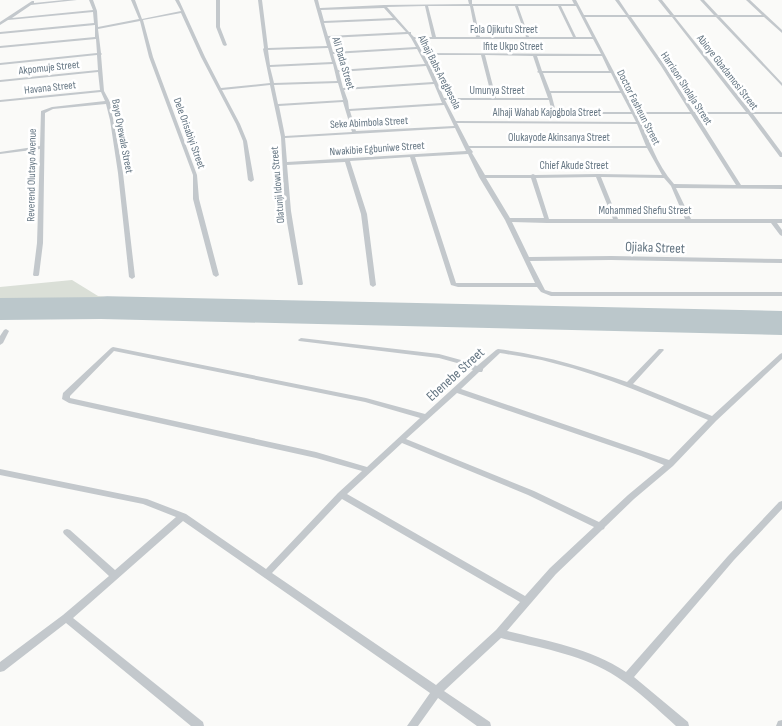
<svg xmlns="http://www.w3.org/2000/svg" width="782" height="726" font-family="'Sofia Sans Condensed',sans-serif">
  <rect width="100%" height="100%" fill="#fafaf8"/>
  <polygon fill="#dadfd7" points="72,280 98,296 115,298 0,298 0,287"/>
  <polygon fill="#bbc7cb" points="98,296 782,311 782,335 101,319 0,320 0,298 107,297"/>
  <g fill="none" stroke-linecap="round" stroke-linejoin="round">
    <g fill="#c3c8cc" fill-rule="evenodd">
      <path d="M64 0H77L31 5 12 18 93 10 89 0H93L97 11 98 27 139 19 131 0H135L142 19 181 11 175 0H179L205 57 221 88 270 83 263 49 264 48 258 0H262L268 48 327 46 314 0H318L320 8 384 5 469 4 468 0H472V4H574L572 0H576L584 15H626L615 0H619L629 15H670L658 0H662L674 15H714L700 0H704L718 15H762L746 0H750L782 30V33L764 17H720L782 83V86L716 17H675L751 112H782V114H753L782 153V157H780L748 114H696L741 185H782V189L676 188 691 219H782V223H777L782 230V236L780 235 771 223H547L512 222 529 257 611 256 782 259V263L611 260 530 261 545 290 552 292H782V296H551L541 292 537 287H458L451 285 410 157 350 161 367 214 376 285 373 287 370 285 361 214 345 162 287 165 291 211 303 284 302 285H298L285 211 281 137 270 85 222 90 240 124 247 141 254 180 251 182 248 180 243 141 236 124 201 57 181 13 143 20 153 57 197 175 199 199 219 275 216 277 213 275 193 199V175L149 57 140 21 98 29 101 53 102 54 101 55 104 91 110 102 123 173 135 277 132 279 129 277 118 173 110 120 106 104 53 109 45 113 43 243 39 275 38 276H34L33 275 37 243 40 149 0 154V152L40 146 41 111 52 107 105 101 101 92 0 102V100L100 90 98 72 0 82V80L98 70 97 55 0 65V63L97 53 96 39 0 48V46L95 37V25L0 34V32L94 23 93 12 8 20 0 25V22L32 1H34V3ZM425 6 432 37H414L411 34V32H409L387 7ZM428 6H470L476 37H436ZM473 6H515L526 37H480ZM518 6H558L573 37H529ZM561 6H576L592 37H576ZM384 8 393 18 324 21 321 10ZM585 17H627L661 66 690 112H635ZM631 17H672L746 112H694L665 66ZM395 20 406 32 328 36 324 23ZM408 34 411 38 416 47 333 52 329 38ZM415 39H593L601 54 423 53ZM328 48 332 62 270 65 268 50ZM417 49 425 64 338 70 333 54ZM424 55H481L492 98H444L430 65ZM485 55 533 56 538 71 537 72 539 73 548 98H496ZM537 56H602L609 71H542ZM333 64 337 81 274 83 270 67ZM426 66 433 82 343 88 339 72ZM543 73H611L620 91H550ZM338 83 343 100 278 104 274 85ZM434 84 442 103 349 109 348 101 344 90ZM551 93H621L631 112H556ZM445 100H549L552 113 554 114H632L636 122 456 121ZM343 102 352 132 285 136 279 106ZM444 105 454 126 356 131 350 111ZM637 114H691L736 185 674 184C656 164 649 138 637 114ZM457 123 637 124 646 146H469ZM455 128 466 151 287 162 285 138ZM470 148H647L662 175 598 174 535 175 533 174 531 175H485L472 153 473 152ZM468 154 479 177 505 220 535 283H456L415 157ZM596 177 613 219H549L536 178ZM601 177 664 178 671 186 685 219H618ZM486 178H531L544 218H510Z"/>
      <polygon points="216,0 220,0 220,27 227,45 225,46 223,45 216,27"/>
      <polygon points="6,329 9,331 3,343 0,345 0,336 4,330"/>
      <path d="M301 338 439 354 461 360 477 366 496 350 498 349C543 355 585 367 627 382L659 349H663L664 350 663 351 633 384 712 416 780 354 782 353V359L716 421 673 466 634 499 605 527 604 529 602 530 556 574 507 631C547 641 590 648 626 672L728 556 779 502 782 501V509L734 560 634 677 688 722 689 726H676C657 709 639 691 617 677 582 654 540 648 501 638L444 691 490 722 491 726H477L438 698 418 726H407L430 693 183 521 73 618 203 722 204 726H191L66 623 4 671 0 672V662L63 615 109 576 64 534 63 532 64 530 67 529 70 530 115 570 176 517 143 504 0 475V469L147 499 186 514 266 569 338 493 362 471 316 458 69 403 62 399 63 393 111 348 113 347 366 398 425 414 473 370 457 363 439 358 299 341 298 340ZM114 351 365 402 420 418 367 467 316 452 70 398V396ZM500 353C517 356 535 358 553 363 606 376 657 399 708 420L669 460 461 389 479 372H482L483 370V369ZM457 393 641 456 664 465 628 495 599 522 534 491 406 439ZM402 443 528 495 594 527 550 568 525 596 347 494ZM342 499 520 602 496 630 436 685 272 573Z"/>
      <polygon points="782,720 782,726 776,726 778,721"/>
    </g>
  </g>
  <g text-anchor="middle" stroke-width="5" stroke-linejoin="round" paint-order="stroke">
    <g font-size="11" fill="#657683" stroke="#fff">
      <text x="504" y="33">Fola Ojikutu Street</text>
      <text x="513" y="50">Ifite Ukpo Street</text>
      <text transform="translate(344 63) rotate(73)" y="4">Ali Dada Street</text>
      <text transform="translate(49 67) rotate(-6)" y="4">Akpomuje Street</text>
      <text transform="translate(440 72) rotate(63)" y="4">Alhaji Babs Aregbesola</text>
      <text transform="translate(728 72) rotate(52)" y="4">Abioye Gbadamosi Street</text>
      <text transform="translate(50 87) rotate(-6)" y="4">Havana Street</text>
      <text transform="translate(687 88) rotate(57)" y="4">Harrison Sholaja Street</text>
      <text x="497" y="94">Umunya Street</text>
      <text transform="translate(639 107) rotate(63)" y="4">Doctor Fasheun Street</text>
      <text x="547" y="116">Alhaji Wahab Kajogbola Street</text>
      <text transform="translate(369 122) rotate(-3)" y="4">Seke Abimbola Street</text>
      <text transform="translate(190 133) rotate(70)" y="4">Dele Orisabiyi Street</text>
      <text transform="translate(123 136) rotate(79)" y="4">Bayo Oyewale Street</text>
      <text x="559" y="141">Olukayode Akinsanya Street</text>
      <text transform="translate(377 148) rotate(-4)" y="4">Nwakibie Egbuniwe Street</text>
      <text x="574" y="169">Chief Akude Street</text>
      <text transform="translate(31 175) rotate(-89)" y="4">Reverend Olutayo Avenue</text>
      <text transform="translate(277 185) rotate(-95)" y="4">Olatunji Idowu Street</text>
      <text x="645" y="214">Mohammed Shefiu Street</text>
    </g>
    <g font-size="14" fill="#657683" stroke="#fff">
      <text transform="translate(655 247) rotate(2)" y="5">Ojiaka Street</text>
      <text transform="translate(455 374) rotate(-42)" y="5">Ebenebe Street</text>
    </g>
  </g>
</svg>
